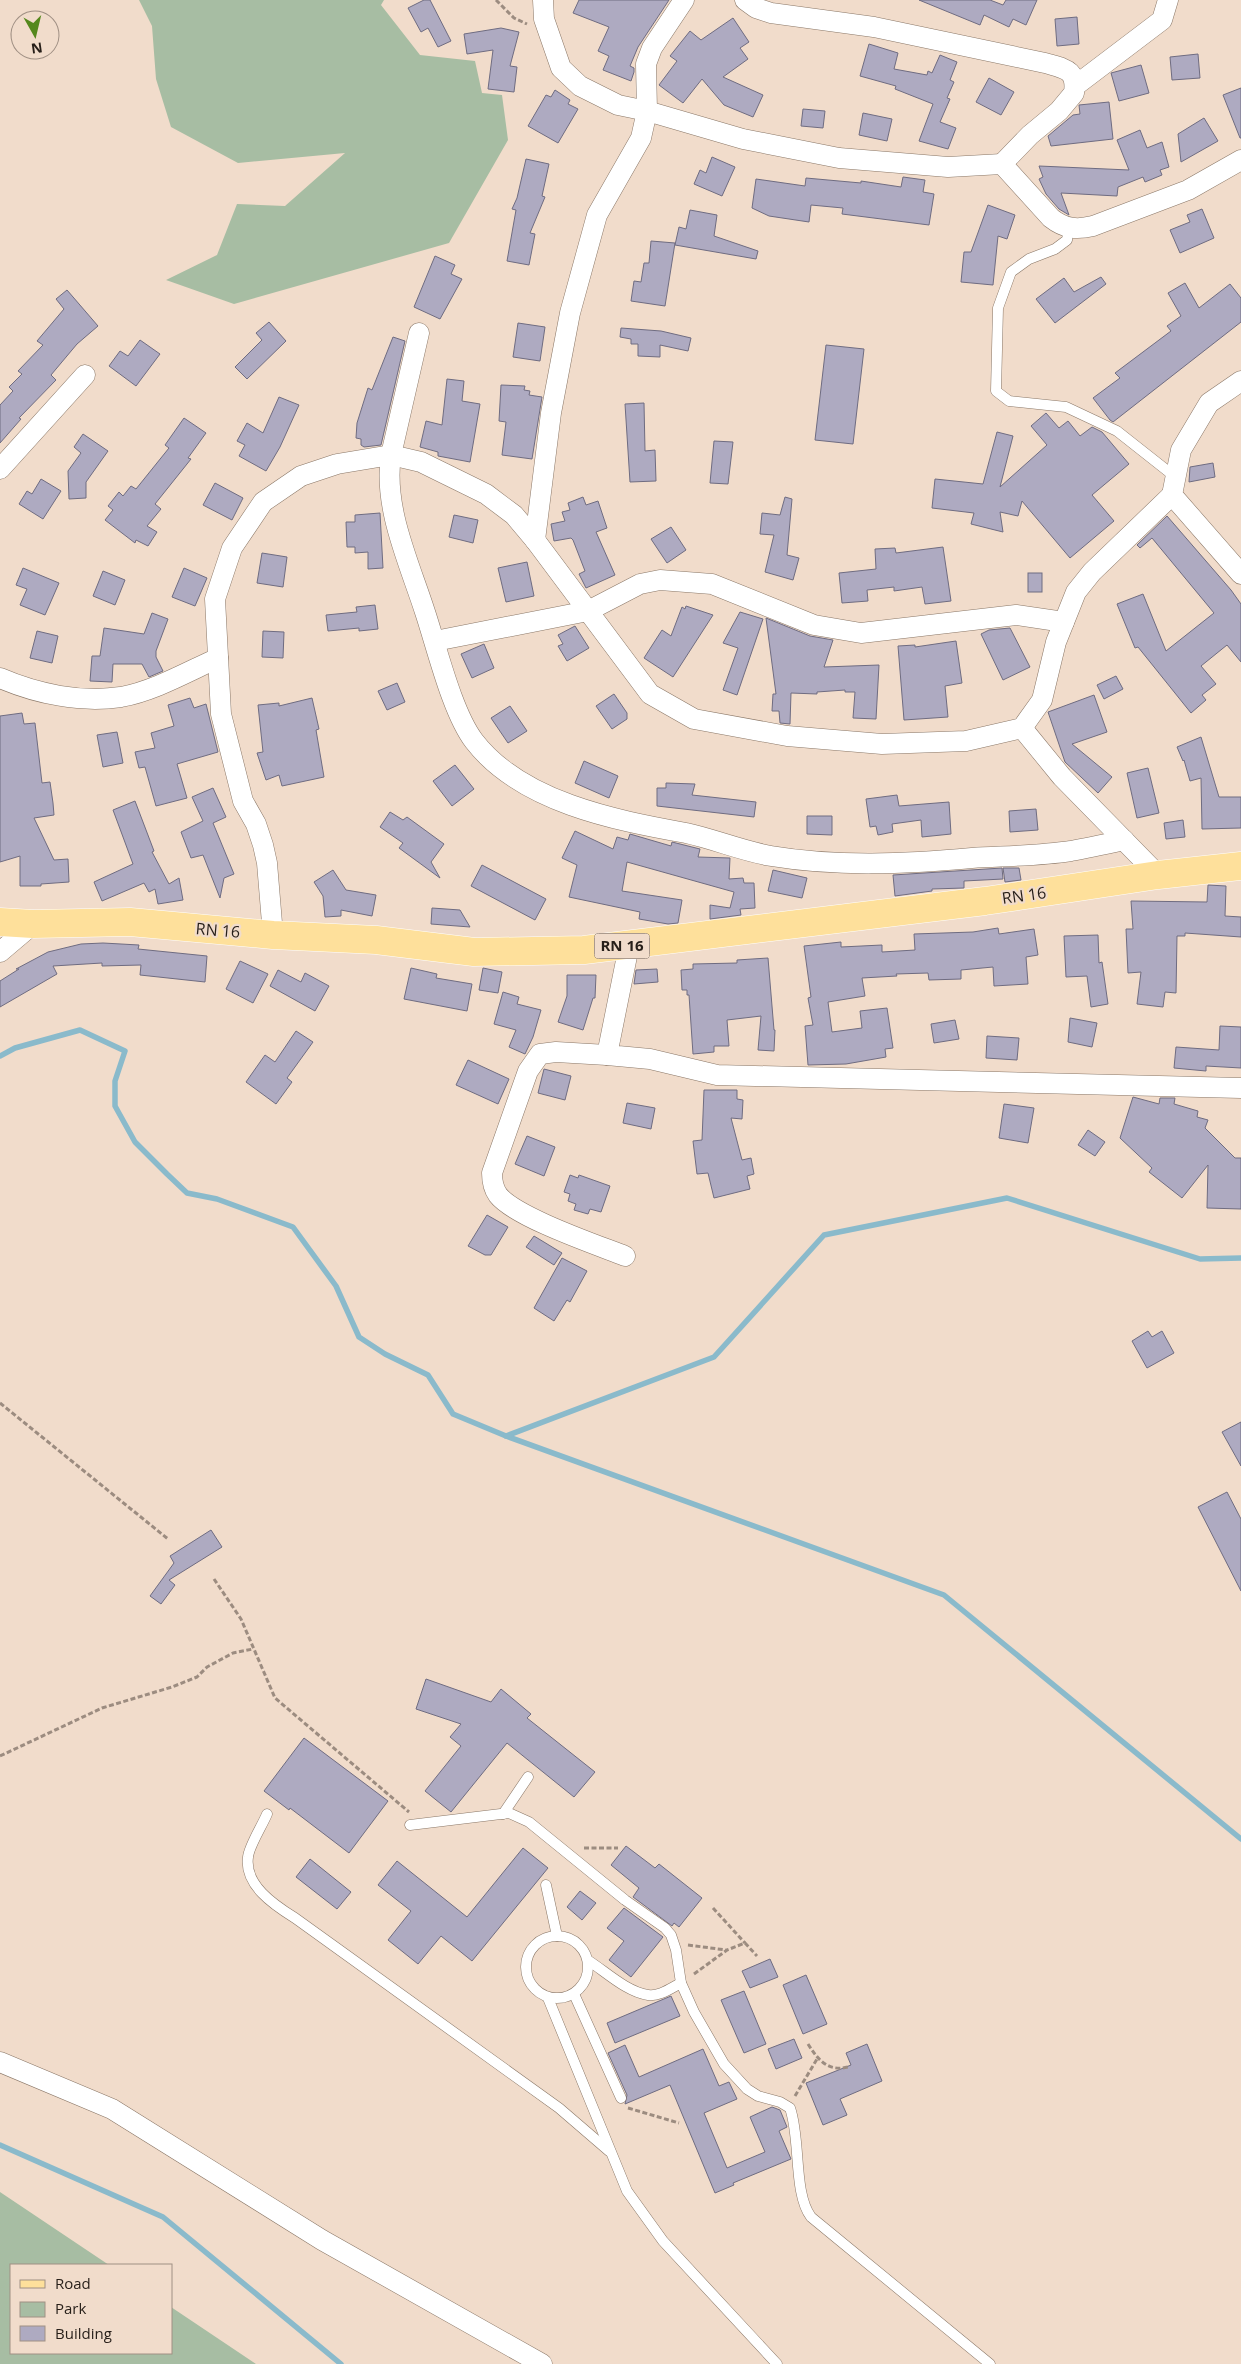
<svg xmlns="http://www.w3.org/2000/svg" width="1241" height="2364" font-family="'Open Sans',sans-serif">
  <rect width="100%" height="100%" fill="#f1dccb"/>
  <g fill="#a7bda3">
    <polygon points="139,0 384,0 381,5 420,55 475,61 482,93 502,95 508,140 449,243 234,304 166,280 217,255 237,204 285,206 345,153 238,163 171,127 156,79 152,26"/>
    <polygon points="0,2192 109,2265 11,2265 11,2353 171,2353 171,2307 256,2364 0,2364"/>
  </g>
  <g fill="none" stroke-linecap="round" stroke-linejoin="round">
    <g stroke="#8abacb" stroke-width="5.5">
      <polyline points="0,1056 15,1048 80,1030 125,1051 115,1081 115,1106 135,1142 167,1174 187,1193 217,1199 293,1227 336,1286 359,1337 385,1354 428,1375 453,1414 506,1436 944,1595 1241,1839"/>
      <polyline points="506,1436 714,1357 824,1235 1007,1198 1200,1259 1241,1258"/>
      <polyline points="0,2145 163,2217 341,2364"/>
    </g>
  </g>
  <g fill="#aeaac1" stroke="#6f6c81">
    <polygon points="424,0 430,0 451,41 438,47 428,28 421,32 408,8"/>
    <polygon points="579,0 669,0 638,47 630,66 634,68 634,72 631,81 603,70 609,56 598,51 609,27 573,13"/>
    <polygon points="919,0 990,0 1003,5 1006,0 1037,0 1026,25 1013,19 1009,27 984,15 980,25"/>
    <polygon points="1077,17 1079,44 1057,46 1055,19"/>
    <polygon points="733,18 749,42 740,48 748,59 723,77 763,95 753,117 724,105 702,79 683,103 659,85 677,61 670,56 690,31 701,40"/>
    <polygon points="501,28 519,32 510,66 517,67 514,92 488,89 493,50 467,54 464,34"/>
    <polygon points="869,44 898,53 894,69 927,75 928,71 932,73 940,55 957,62 950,80 954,82 947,98 950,99 940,122 956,128 948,149 919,141 933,104 895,89 896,86 860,76"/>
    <polygon points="1198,54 1200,78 1172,80 1170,57"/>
    <polygon points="1141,65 1149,93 1119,101 1111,73"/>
    <polygon points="989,78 1014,92 1001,115 976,102"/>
    <polygon points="1241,88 1241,138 1240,138 1223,95"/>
    <polygon points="555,90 570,100 568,104 578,109 558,143 528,126 546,95 551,97"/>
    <polygon points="1109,102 1113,139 1051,146 1048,136 1073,115 1080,114 1079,105"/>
    <polygon points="803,109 825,111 823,128 801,126"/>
    <polygon points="863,113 892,119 887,141 859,135"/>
    <polygon points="1204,118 1218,141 1181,162 1178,134"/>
    <polygon points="1140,130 1147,148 1162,142 1169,167 1160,170 1162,175 1145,182 1143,177 1118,187 1117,196 1061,193 1069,215 1059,209 1046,194 1039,179 1043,177 1039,166 1129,170 1117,140"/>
    <polygon points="712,157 735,167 722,196 694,184 700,170 706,173"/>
    <polygon points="526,159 549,164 542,196 545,197 530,233 535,234 529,265 507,261 516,210 512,209 517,198"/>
    <polygon points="903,177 925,180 923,192 934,194 929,225 842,214 843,208 811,205 809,222 769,216 752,208 756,179 805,186 806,178 861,183 861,181 901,187"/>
    <polygon points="988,205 1015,215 1007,239 998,236 993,285 961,282 964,252 971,252"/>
    <polygon points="1202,209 1214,238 1180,253 1170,230 1190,222 1187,215"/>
    <polygon points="690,210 717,215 714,236 758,251 756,259 675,245 679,227 686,229"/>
    <polygon points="651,241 675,243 665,306 631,301 634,281 641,282 644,263 649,263"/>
    <polygon points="435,256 455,265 451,274 462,279 440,319 414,307"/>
    <polygon points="1101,277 1106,284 1055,323 1036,299 1064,278 1074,292"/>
    <polygon points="1185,283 1199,308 1230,284 1241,298 1241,322 1113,422 1110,420 1093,398 1120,378 1115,373 1171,331 1167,326 1181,316 1168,293"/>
    <polygon points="67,290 98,326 77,344 51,375 56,380 19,418 21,419 0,443 0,405 13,391 9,387 22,374 18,371 43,345 37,341 64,309 56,299"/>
    <polygon points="269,322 286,341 247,379 235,367 262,340 256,333"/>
    <polygon points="518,323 545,327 540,361 513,357"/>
    <polygon points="621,328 661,331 691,338 688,351 660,345 660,357 638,356 638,344 631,344 631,339 620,337"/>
    <polygon points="393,337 405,341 381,445 364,447 361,445 361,439 356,438 357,423 368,388 372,390"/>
    <polygon points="140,340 160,354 136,386 109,366 120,351 128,356"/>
    <polygon points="826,345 864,349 853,444 815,440"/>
    <polygon points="447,379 464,381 462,401 480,404 470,462 438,456 438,452 420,447 426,421 442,425"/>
    <polygon points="501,385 525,386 524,390 530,391 529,395 542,397 532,459 502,455 506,422 499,421"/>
    <polygon points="279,397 299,405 280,447 266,471 239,456 245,445 237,441 247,423 263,433"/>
    <polygon points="644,403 645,451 655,450 656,481 630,482 625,404"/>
    <polygon points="1046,413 1059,428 1068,421 1080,436 1092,427 1102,432 1129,464 1092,495 1114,521 1070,558 1022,501 1018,516 1000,512 1003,532 971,524 974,513 932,508 935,479 983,484 997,432 1013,436 1000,487 1047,445 1031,426"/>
    <polygon points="184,418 206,433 188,458 191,459 155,504 161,509 147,526 157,532 148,546 136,540 135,543 105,520 113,510 108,506 119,492 123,496 131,486 136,489 169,448 165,445"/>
    <polygon points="83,434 108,451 86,482 86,498 69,499 68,471 81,453 74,447"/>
    <polygon points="714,441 733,442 728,484 710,483"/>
    <polygon points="1213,463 1215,477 1189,482 1190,467"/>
    <polygon points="41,479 61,491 43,519 19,504 27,491 32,494"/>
    <polygon points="215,483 243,498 232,520 203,505"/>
    <polygon points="583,497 586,505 598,501 607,528 596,532 615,575 586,588 579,574 585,571 573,540 571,538 554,541 551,524 565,521 562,512 570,510 568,503"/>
    <polygon points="785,497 792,499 787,555 799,558 793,580 765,572 774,535 760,534 762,513 780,515"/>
    <polygon points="380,513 383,568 368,569 368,552 355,553 355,547 347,547 346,522 355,522 355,515"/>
    <polygon points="454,515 478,520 473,543 449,537"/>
    <polygon points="1167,516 1231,590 1241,604 1241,662 1227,645 1201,666 1216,684 1202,695 1206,700 1191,713 1138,647 1135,648 1117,604 1143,594 1166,651 1214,613 1152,538 1140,548 1137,545"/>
    <polygon points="671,527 686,550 667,563 651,539"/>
    <polygon points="943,547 951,601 925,604 922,587 894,591 894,587 867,590 868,601 842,603 839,573 876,569 875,549 895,548 896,553"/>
    <polygon points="262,553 287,557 283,587 257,583"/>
    <polygon points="527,562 534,596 506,602 498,568"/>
    <polygon points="23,568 59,583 45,615 20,605 27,589 16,585"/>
    <polygon points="184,568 207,578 195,606 172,597"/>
    <polygon points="103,571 125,580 115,605 93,596"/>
    <rect x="1028" y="573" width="14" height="19"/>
    <polygon points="375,605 378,629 359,631 359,628 328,631 326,615 357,612 356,607"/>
    <polygon points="686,606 713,615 673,677 644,658 662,630 671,636 682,607 685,609"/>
    <polygon points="740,612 763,619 737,695 723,690 738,648 723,643"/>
    <polygon points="152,613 168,619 156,651 156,657 163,671 149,677 142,664 113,664 112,682 90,681 92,656 100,656 104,628 144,634"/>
    <polygon points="766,618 810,636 833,640 824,667 879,665 876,719 853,718 855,692 845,692 845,690 817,692 817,694 791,693 790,724 780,723 779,711 772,711 773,694 776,694"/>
    <polygon points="575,626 589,648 567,661 558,646 563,644 558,635"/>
    <polygon points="1010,628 1030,667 1003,680 981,634 989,630"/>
    <polygon points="37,631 58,636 52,663 30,658"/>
    <polygon points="263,631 284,632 283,658 262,657"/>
    <polygon points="956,641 962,683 945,686 948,717 904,720 898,646 915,645 915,647"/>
    <polygon points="484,644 494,668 472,678 461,654"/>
    <polygon points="1116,676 1123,689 1104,699 1097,685"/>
    <polygon points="397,683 405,702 387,710 378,691"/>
    <polygon points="614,694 627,713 627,719 612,729 596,706"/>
    <polygon points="1094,695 1107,732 1072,744 1112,777 1098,793 1065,762 1048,712"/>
    <polygon points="190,698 194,708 206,704 218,752 177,764 187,798 156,806 145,767 139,768 135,752 155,748 151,733 174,726 168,705"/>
    <polygon points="312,698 319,729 316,730 324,777 282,786 279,775 266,780 257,753 263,752 258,705 279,703 279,706"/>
    <polygon points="510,706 527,731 508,743 491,718"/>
    <polygon points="22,713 24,724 35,723 42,783 50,782 53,803 54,815 34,818 54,860 68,859 69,882 41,884 41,886 20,886 20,856 0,862 0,716"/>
    <polygon points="117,732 123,763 103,767 97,735"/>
    <polygon points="1201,737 1219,797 1241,797 1241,828 1202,829 1201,778 1190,781 1184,760 1183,761 1177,747"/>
    <polygon points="584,761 618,776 609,798 575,783"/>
    <polygon points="455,765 474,789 452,806 433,781"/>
    <polygon points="1148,768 1159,813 1137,818 1127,773"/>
    <polygon points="666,783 695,784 692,795 756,802 754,817 657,806 657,788 666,788"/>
    <polygon points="213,788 226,817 213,823 234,874 224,878 220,898 203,855 191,858 181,832 203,821 192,797"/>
    <polygon points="897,795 899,806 949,802 951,834 922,837 921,820 892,824 893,832 878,835 876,826 870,827 866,799"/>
    <polygon points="135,801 154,851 152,852 169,884 179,878 183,900 158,904 155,889 149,892 144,883 102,901 94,882 133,864 113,810"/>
    <polygon points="1036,809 1038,830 1010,832 1009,811"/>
    <polygon points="390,812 403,820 407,817 444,844 431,862 440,878 399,848 403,843 380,827"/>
    <polygon points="807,816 832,816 832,835 807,834"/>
    <polygon points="1183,820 1185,837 1166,839 1164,823"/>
    <polygon points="575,831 613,849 617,837 628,840 630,834 671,846 672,842 700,849 698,857 730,858 729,879 743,878 744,883 754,883 755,908 740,909 741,915 710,919 710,905 730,908 734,892 627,862 622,891 682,900 678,923 668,924 639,919 640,912 569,897 577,865 562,858"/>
    <polygon points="482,865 546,899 535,920 471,886"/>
    <polygon points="1002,868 1003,879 964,881 964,888 932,889 932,891 895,896 893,875"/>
    <polygon points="1003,868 1019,868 1021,880 1005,882"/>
    <polygon points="333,870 346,890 376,895 372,916 341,910 341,916 325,917 323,896 314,882"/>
    <polygon points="773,870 807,878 802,898 768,891"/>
    <polygon points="1208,885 1226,886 1225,916 1241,917 1241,937 1185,933 1185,936 1177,936 1176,993 1165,992 1163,1007 1137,1004 1141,972 1128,973 1126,929 1133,929 1131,901 1207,902"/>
    <polygon points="432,908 460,910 470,927 431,924"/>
    <polygon points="998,928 999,934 1034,929 1038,955 1026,957 1028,984 994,986 993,967 961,970 961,979 929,980 928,973 896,974 897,976 862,978 865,996 828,1002 832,1032 862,1028 860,1011 887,1008 893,1048 885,1049 886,1057 846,1064 808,1065 805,1026 813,1025 808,998 811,997 804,946 841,942 841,947 882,945 882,952 915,950 914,934 973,932"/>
    <polygon points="1098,935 1099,963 1102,962 1108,1004 1091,1007 1087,976 1066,977 1064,936"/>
    <polygon points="103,943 139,945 138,949 207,956 205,982 140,975 141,965 102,966 102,963 53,966 57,974 0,1007 0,981 19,969 16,969 48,952 81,944"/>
    <polygon points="768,958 774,1030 775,1030 774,1051 758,1050 761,1016 727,1020 729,1046 714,1046 714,1052 693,1054 689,995 687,995 687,990 682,990 681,970 693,969 693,964 737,963 737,960"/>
    <polygon points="240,961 268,974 253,1003 226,989"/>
    <polygon points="411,968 437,974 436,978 472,984 467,1011 404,999"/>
    <polygon points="483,968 502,972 498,993 479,990"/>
    <polygon points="657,969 658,982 634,984 636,970"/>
    <polygon points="278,970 301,982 305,973 329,986 315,1011 270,986"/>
    <polygon points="567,975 596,975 595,998 593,998 583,1030 558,1022 567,996"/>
    <polygon points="503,992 519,997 517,1004 541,1010 533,1037 525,1054 509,1047 516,1030 494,1024"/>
    <polygon points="1070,1018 1097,1023 1092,1047 1068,1042"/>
    <polygon points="955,1020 959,1039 934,1043 931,1024"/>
    <polygon points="1220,1026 1241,1027 1241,1068 1206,1066 1206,1071 1174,1068 1176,1047 1219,1050"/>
    <polygon points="296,1031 313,1042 287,1078 292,1082 276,1104 246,1082 265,1055 275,1062"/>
    <polygon points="987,1036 1019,1038 1017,1060 986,1058"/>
    <polygon points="468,1060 509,1079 498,1104 456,1085"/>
    <polygon points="544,1069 571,1076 565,1100 538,1093"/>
    <polygon points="704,1090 737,1090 737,1099 743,1100 742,1119 731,1118 742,1160 751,1158 754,1174 747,1176 750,1189 714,1198 708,1173 697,1174 693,1141 702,1140"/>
    <polygon points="1133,1097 1159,1104 1160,1098 1175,1098 1174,1104 1198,1111 1197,1117 1208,1120 1205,1128 1235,1158 1241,1158 1241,1209 1207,1208 1208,1165 1182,1198 1149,1172 1152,1168 1120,1138"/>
    <polygon points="627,1103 655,1108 651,1129 623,1123"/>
    <polygon points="1004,1104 1034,1108 1028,1143 999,1138"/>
    <polygon points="1088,1130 1105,1142 1095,1156 1078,1145"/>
    <polygon points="527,1136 555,1147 544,1176 515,1164"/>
    <polygon points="570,1175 578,1178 579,1175 610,1186 601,1212 590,1209 588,1214 574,1210 576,1204 568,1201 570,1194 564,1192"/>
    <polygon points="487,1215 508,1227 491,1255 485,1255 468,1246"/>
    <polygon points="534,1236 562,1253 554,1265 526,1247"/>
    <polygon points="562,1258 587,1271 570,1302 567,1300 554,1321 534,1308"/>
    <polygon points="1148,1331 1152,1337 1162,1331 1174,1353 1147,1368 1132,1341"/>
    <polygon points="1241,1422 1241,1466 1222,1432"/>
    <polygon points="1227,1492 1241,1519 1241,1591 1198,1507"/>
    <polygon points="211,1530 222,1547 169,1580 175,1585 161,1604 150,1596 174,1563 170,1556"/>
    <polygon points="426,1679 491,1702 501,1689 531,1714 527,1718 595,1772 574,1797 507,1743 451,1812 425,1791 461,1746 450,1737 461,1724 416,1709"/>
    <polygon points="304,1738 388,1801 349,1853 290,1808 289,1810 264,1791"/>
    <polygon points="626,1846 655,1868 659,1864 702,1898 679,1927 674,1923 672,1926 633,1897 639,1888 611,1865"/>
    <polygon points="523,1848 548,1868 472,1961 441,1936 418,1964 388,1940 411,1911 378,1885 397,1861 467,1917"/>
    <polygon points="310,1859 351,1892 337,1909 296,1877"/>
    <polygon points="580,1891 596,1903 582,1920 567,1907"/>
    <polygon points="624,1908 663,1937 631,1977 609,1960 624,1941 607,1928"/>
    <polygon points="770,1959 778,1977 750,1988 742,1971"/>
    <polygon points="806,1975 827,2024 803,2034 783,1985"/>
    <polygon points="744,1991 766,2044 744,2053 721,2000"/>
    <polygon points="671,1996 680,2016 615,2043 607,2023"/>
    <polygon points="794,2039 802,2058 776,2069 768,2049"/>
    <polygon points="867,2044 882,2081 840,2099 847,2115 823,2125 806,2083 851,2065 846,2053"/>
    <polygon points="625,2045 639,2077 703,2049 719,2086 729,2082 737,2099 704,2113 727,2168 765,2152 750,2117 772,2107 780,2110 787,2127 779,2131 791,2159 733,2183 734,2185 715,2193 670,2085 625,2104 627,2095 608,2053"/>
  </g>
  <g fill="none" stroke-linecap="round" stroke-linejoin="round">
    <defs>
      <g id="lane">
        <polyline points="1069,228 1067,240 1055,249 1029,259 1011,272 998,308 996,391 1009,401 1066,407 1117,431 1174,476"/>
        <path d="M267 1814C262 1826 249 1846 248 1857 244 1885 274 1905 295 1918L559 2108 609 2151"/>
        <polyline points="503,1814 528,1777"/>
        <path d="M410 1825 509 1813 529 1822 625 1900 665 1928 671 1935 676 1950 681 1983 694 2012 724 2064 747 2089 758 2096 780 2102 790 2108C801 2139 793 2193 811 2217L990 2364"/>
        <polyline points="546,1885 557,1936"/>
        <circle cx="557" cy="1967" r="31"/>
        <path d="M589 1961C606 1972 627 1992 648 1995 659 1997 671 1988 681 1983"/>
        <polyline points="574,1994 621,2098"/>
        <polyline points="548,1998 627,2191 663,2241 777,2364"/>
      </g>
      <g id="street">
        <polyline points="543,0 544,19 561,68 580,86 618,105 647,111 743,139 839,158 948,167 1002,164"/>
        <path d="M745 0 756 8 771 13 874 27 1045 63C1065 69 1077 69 1074 93L1059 111 1030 135 1002 164 1051 218C1065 229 1077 230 1093 226L1188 190 1241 160"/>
        <polyline points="1075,86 1162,20 1168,0"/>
        <path d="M419 333 391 455C383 508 409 562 425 612 437 648 452 712 474 741 521 802 614 820 686 833 714 839 742 851 771 856 837 867 906 864 972 858 1005 856 1038 856 1071 851 1088 848 1106 844 1124 840"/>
        <polyline points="1241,381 1209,403 1181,450 1172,495 1241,574"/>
        <polyline points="0,469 85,375"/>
        <polyline points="535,540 551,413 570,313 597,215 641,138 647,111 646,64 652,48 684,0"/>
        <polyline points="435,641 588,611 640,584 660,580 712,584 814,625 861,633 1016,615 1064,622"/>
        <path d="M0 678C37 694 81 703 121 697 154 691 187 672 218 658"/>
        <polyline points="1022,728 1062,777 1158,875"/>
        <polyline points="273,935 267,863 263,845 256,824 243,801 221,714 215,599 232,548 263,502 301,476 337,464 391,455 421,462 486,494 514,515 535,540 650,694 694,719 787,736 882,744 966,741 1022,728 1042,700 1056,642 1076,592 1092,572 1172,495"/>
        <polyline points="629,946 607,1055 650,1059 717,1075 1241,1088"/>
        <polyline points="0,952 33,924"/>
        <path d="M607 1055 556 1052 540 1054 528 1071 492 1173C492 1181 493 1188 498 1195 515 1217 597 1245 625 1256"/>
        <polyline points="0,2062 112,2109 322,2240 542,2364"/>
      </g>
      <polyline id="primary" points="0,922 33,924 130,922 273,935 376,940 474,952 584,950 985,901 1158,875 1241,866"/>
    </defs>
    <use href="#lane" stroke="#8a7767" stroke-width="11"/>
    <use href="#street" stroke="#8a7767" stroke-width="21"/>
    <use href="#primary" stroke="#fff" stroke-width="29"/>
    <g stroke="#9c8c80" stroke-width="3" stroke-dasharray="5 2.5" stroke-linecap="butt">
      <polyline points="496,0 514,18 527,24"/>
      <polyline points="0,1403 168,1539"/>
      <polyline points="214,1579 241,1619 275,1698 409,1812"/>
      <polyline points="0,1756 102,1708 172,1687 197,1677 207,1667 233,1653 253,1649"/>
      <polyline points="584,1848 618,1848"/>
      <polyline points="713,1908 745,1943"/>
      <polyline points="688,1945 726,1950"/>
      <polyline points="694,1974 727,1950 745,1943 757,1956"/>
      <path d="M808 2044C818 2060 828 2072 848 2067"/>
      <polyline points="795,2096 817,2059"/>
      <polyline points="628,2108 679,2123"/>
    </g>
    <use href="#lane" stroke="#fff" stroke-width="10"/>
    <use href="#street" stroke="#fff" stroke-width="20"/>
    <use href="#primary" stroke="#fee09b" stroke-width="28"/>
  </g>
  <g text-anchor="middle" stroke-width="4.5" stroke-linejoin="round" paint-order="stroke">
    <rect fill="#f1dccb" stroke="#64584e" stroke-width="1" x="594.5" y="933.5" width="55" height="25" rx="4"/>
    <g font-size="15" font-weight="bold" fill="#271f19">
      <text x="622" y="951">RN 16</text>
    </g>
    <g font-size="16" fill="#271f19" stroke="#f1dccb">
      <text transform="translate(1024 895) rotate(-8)" y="6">RN 16</text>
      <text transform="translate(218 930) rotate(5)" y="6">RN 16</text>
    </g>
  </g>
  <rect x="10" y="2264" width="162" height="90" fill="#f1dccb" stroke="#a09084"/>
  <rect x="20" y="2280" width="25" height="8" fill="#fee09b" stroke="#a09084"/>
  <text x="55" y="2289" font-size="15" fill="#271f19">Road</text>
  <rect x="20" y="2302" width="25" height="15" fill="#a7bda3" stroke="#a09084"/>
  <text x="55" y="2314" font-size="15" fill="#271f19">Park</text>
  <rect x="20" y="2326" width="25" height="15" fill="#aeaac1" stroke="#a09084"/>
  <text x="55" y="2339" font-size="15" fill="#271f19">Building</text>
  <g transform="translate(35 35) rotate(172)"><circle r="24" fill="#f1dccb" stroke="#a09084"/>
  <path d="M0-4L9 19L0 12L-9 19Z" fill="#55881d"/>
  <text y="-8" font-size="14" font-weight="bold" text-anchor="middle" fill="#271f19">N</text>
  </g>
</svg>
